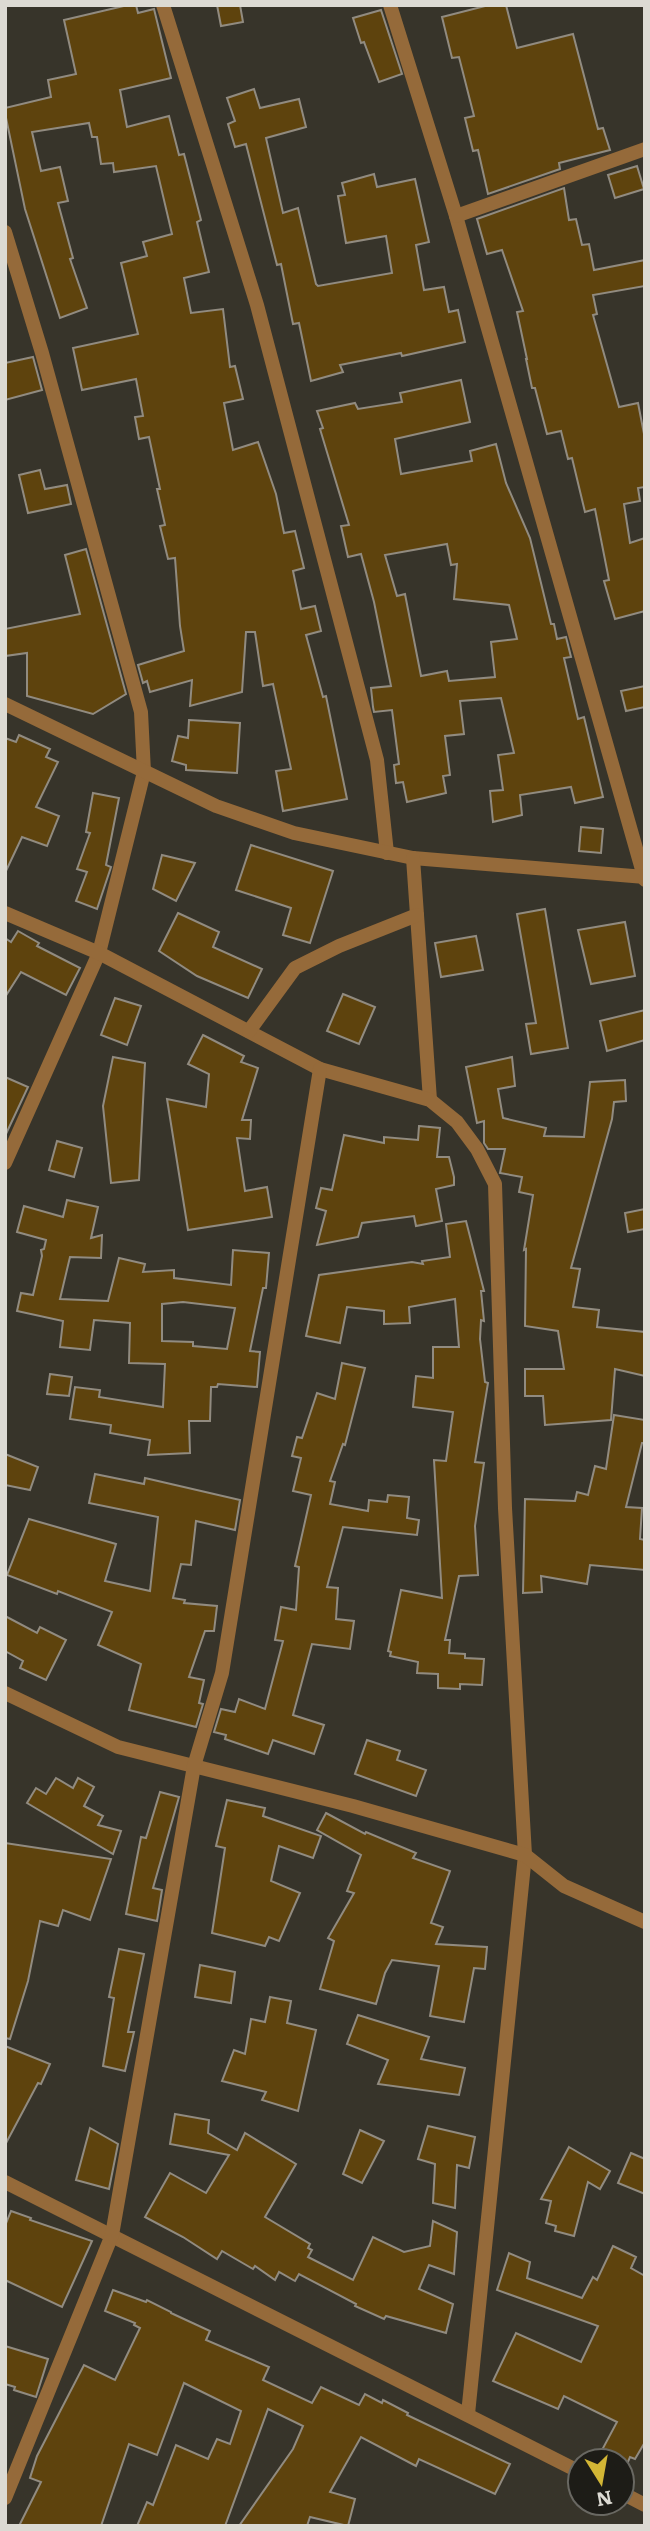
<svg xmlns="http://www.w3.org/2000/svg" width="650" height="2531" font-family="Literata,serif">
  <rect width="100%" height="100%" fill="#37342a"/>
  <g fill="#5e430d" stroke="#918b80" stroke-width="2" fill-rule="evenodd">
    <polygon points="128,5 136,5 138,13 154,9 171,78 120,90 127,127 169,116 179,155 184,154 201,220 197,222 209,272 184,278 191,313 223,309 230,367 235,366 243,399 224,403 233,450 258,442 276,494 284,533 295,531 304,568 293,571 301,609 315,606 321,631 306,635 323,697 326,696 347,799 283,811 276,771 291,769 273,684 263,686 255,632 246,632 242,692 190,706 192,680 150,692 147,681 143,683 138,665 184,651 180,626 175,558 168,559 160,526 165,525 157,489 160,489 149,437 139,439 135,417 143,416 136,379 82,390 73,348 138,334 121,263 147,256 143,242 172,234 156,166 114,172 113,163 101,164 97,137 92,137 89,123 32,132 41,171 60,167 68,201 58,203 73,258 70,259 87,308 60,318 25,209 5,113 5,108 51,97 48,80 76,74 64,20"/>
    <polygon points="217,5 240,5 243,22 221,26"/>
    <polygon points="489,5 506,5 517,48 573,34 598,129 603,128 610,150 559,163 560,169 488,194 478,150 473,151 465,118 474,116 459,57 452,58 442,17"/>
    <polygon points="381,10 402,74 379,82 364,42 361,43 353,18"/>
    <polygon points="254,89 260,108 299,99 306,127 266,138 283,213 298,208 316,284 318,286 392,273 386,236 346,243 338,196 345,195 342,183 374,174 377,187 415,179 429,242 416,245 424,290 444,287 449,312 458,310 465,342 402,356 401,353 340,365 343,372 311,381 299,323 293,324 281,264 277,265 246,144 235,147 228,124 235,121 227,98"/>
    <polygon points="637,166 644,189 615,198 608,175"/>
    <polygon points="564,188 569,220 576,219 582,245 589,244 594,270 645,260 645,286 593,295 597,314 593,315 619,407 638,403 645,439 645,487 638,488 640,501 624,504 630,543 645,538 645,611 615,619 604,581 609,580 595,509 585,512 572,458 568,459 561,431 547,434 535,388 532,388 526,359 527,359 517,312 523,311 502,250 487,254 477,219"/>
    <polygon points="33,357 42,390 5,400 5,363"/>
    <path d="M461 380 470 422 395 439 401 474 472 461 470 451 496 444 506 483 530 538 551 624H554L557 639 566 637 571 657 564 658 578 719 584 717 603 797 575 803 571 787 520 795 522 815 493 822 490 791 503 790 498 755 514 753 501 698 460 701 464 734 445 736 450 775 443 776 446 793 407 802 403 782 396 783 394 765 399 764 392 710 374 712 373 707 371 688 391 686 374 602 361 554 348 557 341 526 349 525 320 429 323 428 317 411 355 403 358 409 402 402 400 393ZM447 544 451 565 457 564 454 599 509 605 517 639 491 642 495 677 449 681 447 671 421 676 405 594 397 596 385 555Z"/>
    <polygon points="40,470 45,489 67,485 71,504 28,513 19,475"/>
    <polygon points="86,549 126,694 93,714 27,696 27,653 5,656 5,629 80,614 65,555"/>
    <polygon points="645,686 645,707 626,711 621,691"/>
    <polygon points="189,720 240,723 237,773 186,770 186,765 172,761 178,736 188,738"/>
    <polygon points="19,735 50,749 46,757 58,762 36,807 59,816 47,846 22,837 5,873 5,738 16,742"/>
    <polygon points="93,793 119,798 106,865 111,867 97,909 76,901 87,872 77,869 90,833 86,832"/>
    <polygon points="581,827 603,829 601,853 579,851"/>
    <polygon points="251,845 333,871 310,943 283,935 291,908 236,890"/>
    <polygon points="162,855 195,863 176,901 153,889"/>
    <polygon points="545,909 568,1048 531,1054 526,1024 536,1023 517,914"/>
    <polygon points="178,913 219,932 213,947 262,969 248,998 197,976 159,951"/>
    <polygon points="625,922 635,976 591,984 578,930"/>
    <polygon points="18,931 39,943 37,946 80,968 66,995 21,972 5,997 5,938 11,942"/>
    <polygon points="476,936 483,970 441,977 435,943"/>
    <polygon points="343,994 375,1007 359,1044 327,1031"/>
    <polygon points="115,998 141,1006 127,1045 101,1035"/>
    <polygon points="645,1010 645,1040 607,1051 600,1021"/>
    <polygon points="203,1035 244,1056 241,1062 258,1068 242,1120 251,1120 250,1139 237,1138 245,1191 267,1187 272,1217 188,1230 167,1099 206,1107 209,1074 188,1064"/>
    <polygon points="113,1057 145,1063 139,1180 111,1183 103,1106"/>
    <polygon points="512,1057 515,1086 498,1089 503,1118 546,1128 544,1136 584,1137 590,1082 625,1080 626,1101 614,1102 612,1119 571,1268 580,1269 573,1307 599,1310 597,1327 645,1332 645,1376 615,1369 611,1420 545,1425 543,1396 525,1396 525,1369 564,1369 558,1331 525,1326 526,1249 524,1250 533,1195 519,1192 522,1177 500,1173 505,1149 488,1149 484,1143 484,1121 477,1123 466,1067"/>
    <polygon points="5,1077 28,1087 5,1136"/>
    <polygon points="419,1126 440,1128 437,1157 449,1157 454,1177 454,1185 436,1189 442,1221 416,1226 414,1216 362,1223 358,1237 317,1245 326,1211 316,1208 321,1188 332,1190 344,1135 384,1143 384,1137 418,1140"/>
    <polygon points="57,1141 82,1148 74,1177 49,1170"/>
    <path d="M67 1200 98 1207 91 1238 102 1235 101 1258 70 1257 60 1299 108 1301 119 1258 145 1264 143 1272 174 1270V1278L231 1285 233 1250 269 1253 266 1288H263L250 1351 260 1352 257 1387 218 1384 217 1387H211L210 1421H189L190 1453 148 1455 150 1440 110 1433 111 1425 70 1419 75 1387 100 1390 99 1397 163 1407 165 1364 129 1363 130 1323 94 1320 90 1350 60 1347 63 1321 17 1311 21 1293 33 1295 42 1256 41 1250 44 1249 46 1240 17 1232 24 1206 63 1217ZM183 1302 235 1308 227 1349 193 1346V1342L162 1341V1304Z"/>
    <polygon points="645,1209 645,1229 628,1232 625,1213"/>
    <polygon points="466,1221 484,1291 481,1291 484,1321 481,1320 480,1339 485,1382 488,1383 475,1462 484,1463 475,1526 478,1575 459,1576 445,1640 450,1640 449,1653 465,1654 465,1658 484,1659 482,1685 460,1684 460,1689 438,1688 438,1674 417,1673 418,1662 390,1656 391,1652 388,1651 401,1590 442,1598 434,1460 446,1461 453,1412 413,1407 416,1376 433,1378 433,1347 459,1347 455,1299 409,1307 410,1323 384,1324 384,1311 347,1307 340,1343 306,1336 319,1275 412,1262 423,1264 422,1261 450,1257 446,1224"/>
    <polygon points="342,1363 365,1368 345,1445 343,1444 330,1481 335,1482 330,1504 368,1511 369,1500 387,1502 388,1495 409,1497 407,1518 419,1520 417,1535 343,1527 327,1587 338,1588 336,1619 354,1621 350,1649 312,1644 293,1715 324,1725 314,1754 273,1740 268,1754 225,1739 226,1735 214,1732 221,1709 235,1712 239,1699 265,1709 283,1641 275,1640 281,1607 296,1610 299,1567 295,1566 311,1495 293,1491 301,1458 292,1456 297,1437 302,1438 317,1393 335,1399"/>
    <polygon points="50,1374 72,1377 69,1396 47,1394"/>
    <polygon points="614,1415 645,1420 645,1443 642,1443 626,1507 642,1508 640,1539 645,1540 645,1570 590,1565 587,1584 541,1576 542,1592 523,1593 525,1499 575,1501 577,1492 588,1495 595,1466 606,1469"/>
    <polygon points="5,1454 38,1467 30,1490 5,1485"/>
    <polygon points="95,1474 144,1484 145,1478 240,1500 235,1530 196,1521 191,1565 181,1564 173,1598 185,1600 184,1603 217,1606 214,1631 205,1631 189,1677 204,1680 199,1703 203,1704 196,1727 129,1710 141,1664 98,1645 112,1612 58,1591 57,1594 7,1575 29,1519 116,1544 105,1581 150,1591 158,1517 89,1503"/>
    <polygon points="5,1616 37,1633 40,1627 66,1640 46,1680 20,1668 23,1661 5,1651"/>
    <polygon points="367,1740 400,1751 397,1760 426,1770 416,1796 355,1774"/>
    <polygon points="56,1778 73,1788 78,1778 94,1787 84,1806 103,1816 98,1825 121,1831 113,1854 27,1803 36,1788 46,1794"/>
    <polygon points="160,1792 179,1797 153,1888 162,1890 157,1921 126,1914 141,1837 146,1838"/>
    <polygon points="227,1800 265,1808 263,1816 321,1836 313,1858 279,1846 271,1881 300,1893 279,1941 269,1937 265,1946 212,1933 225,1848 216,1846"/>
    <polygon points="326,1813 365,1834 366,1832 416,1853 413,1858 450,1871 431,1923 443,1927 436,1944 487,1947 485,1969 474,1968 464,2022 430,2016 439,1966 392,1960 385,1973 376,2004 320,1989 334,1941 328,1938 354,1893 347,1891 361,1855 317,1830"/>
    <polygon points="5,1843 111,1859 90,1920 63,1910 58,1926 40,1921 28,1981 10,2039 5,2038"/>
    <polygon points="119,1949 144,1954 128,2032 134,2032 125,2071 103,2066 114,1998 109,1997"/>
    <polygon points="200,1965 235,1972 231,2003 195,1997"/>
    <polygon points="270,1997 291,2001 287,2023 316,2030 298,2111 262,2100 266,2092 222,2081 234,2050 245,2054 251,2019 265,2022"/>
    <polygon points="358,2015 429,2037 421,2059 465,2068 459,2095 378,2084 388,2060 347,2044"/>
    <polygon points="5,2046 50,2064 41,2084 38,2083 5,2145"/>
    <polygon points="175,2114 209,2120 208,2133 237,2150 245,2133 296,2164 265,2217 310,2244 308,2248 312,2250 308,2257 353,2280 373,2237 404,2252 430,2246 433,2221 457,2232 454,2274 429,2265 419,2289 453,2304 446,2333 386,2316 384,2319 355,2306 356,2304 299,2274 295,2281 279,2272 275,2280 255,2266 253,2269 222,2251 217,2259 183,2237 145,2217 170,2173 206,2193 229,2155 170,2144"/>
    <polygon points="428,2126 475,2137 469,2168 457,2165 455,2208 433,2203 435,2164 418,2159"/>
    <polygon points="90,2128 118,2144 109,2189 76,2180"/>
    <polygon points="360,2130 384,2141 362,2183 343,2174"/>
    <polygon points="569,2147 610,2171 600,2189 588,2182 574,2236 555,2231 556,2226 546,2223 551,2201 541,2199"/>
    <polygon points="631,2153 645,2159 645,2194 618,2183"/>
    <polygon points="11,2211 31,2218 30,2220 92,2241 62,2307 5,2280 5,2226"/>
    <polygon points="613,2246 636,2257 631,2268 645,2276 645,2442 635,2459 630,2457 627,2464 602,2450 617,2422 564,2396 558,2409 493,2381 516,2333 581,2362 598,2326 497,2290 509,2253 530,2262 527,2278 582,2298 593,2277 597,2280"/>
    <polygon points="113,2290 146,2302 147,2300 171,2312 171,2313 210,2331 206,2340 269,2367 263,2380 312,2403 321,2387 359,2405 365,2394 382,2403 383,2400 408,2413 407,2415 510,2464 495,2494 419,2459 416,2466 361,2437 330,2492 355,2499 348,2526 310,2517 307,2526 239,2526 293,2449 303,2426 268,2409 225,2526 137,2526 147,2502 153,2505 176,2445 208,2459 217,2439 230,2444 241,2411 184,2383 157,2455 129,2444 101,2526 19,2526 41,2482 30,2478 37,2456 84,2365 115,2380 140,2328 134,2325 135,2323 105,2311"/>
    <polygon points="5,2346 48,2359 36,2397 14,2390 15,2387 5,2384"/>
  </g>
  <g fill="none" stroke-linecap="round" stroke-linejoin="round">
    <g stroke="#956a3a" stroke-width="14">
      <polyline points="163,5 257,305 377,760 387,853"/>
      <polyline points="390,5 456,216 645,880"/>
      <polyline points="456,216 645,149"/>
      <polyline points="5,232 42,353 141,712 144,772 99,953 5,1163"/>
      <polyline points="5,704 216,806 294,833 413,858 645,877"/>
      <polyline points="413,858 430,1100"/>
      <polyline points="5,913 99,953 320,1069 430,1100 457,1122 477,1149 495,1184 505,1508 525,1855 468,2414"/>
      <polyline points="249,1031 295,968 339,946 417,915"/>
      <polyline points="5,1693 118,1747 353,1806 525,1855 564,1886 645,1922"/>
      <polyline points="5,2182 580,2472"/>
      <polyline points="622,2493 645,2505"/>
      <polyline points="5,2498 112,2235 194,1766 222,1673 320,1069"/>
    </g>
  </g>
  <rect width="650" height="2531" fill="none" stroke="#dcdad3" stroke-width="14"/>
  <g transform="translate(601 2482) rotate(169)"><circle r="33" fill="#1d1c17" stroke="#696862" stroke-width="2"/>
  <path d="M0-5L12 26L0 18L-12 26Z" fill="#d3b635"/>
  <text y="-10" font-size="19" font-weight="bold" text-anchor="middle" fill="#dcdad3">N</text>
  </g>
</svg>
